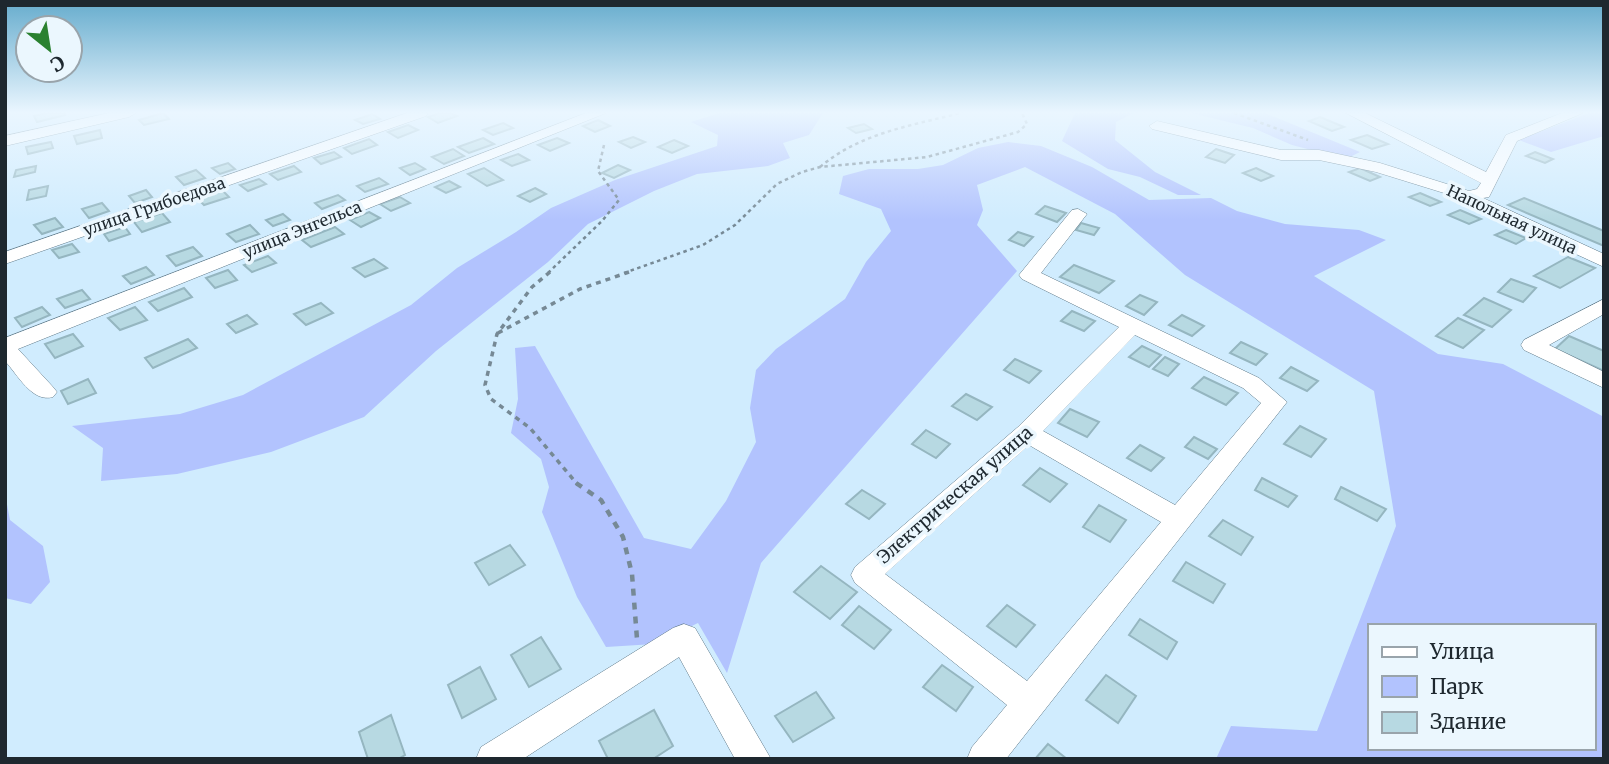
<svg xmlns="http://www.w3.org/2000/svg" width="1609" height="764" font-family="Merriweather,serif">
  <rect width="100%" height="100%" fill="#d0ecfe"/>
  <g fill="#b2c3fe" fill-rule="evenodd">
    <polygon points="719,113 823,113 809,135 783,143 790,158 768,166 697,174 654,191 588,224 548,262 436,351 364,417 271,452 177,474 101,481 103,448 72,426 180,414 243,395 411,305 457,268 516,232 551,208 615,180 717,146 718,135 691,122"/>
    <polygon points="1075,113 1134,113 1116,122 1115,140 1155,172 1201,195 1178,195 1140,177 1108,169 1062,141"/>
    <polygon points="1191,113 1265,113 1360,152 1346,159 1292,145 1253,128"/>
    <polygon points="1589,113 1604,113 1604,136 1551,152 1519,140"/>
    <path d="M1008 142 1041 146 1092 167 1149 200 1211 198 1237 211 1285 224 1359 230 1386 240 1314 276 1438 354 1503 364 1604 417V759H1216L1231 726 1317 731 1396 526 1374 391 1185 275 1115 214 1025 167 977 185 983 210 977 225 1017 271 761 563 727 673 698 623 654 644 606 647 577 597 542 512 549 487 541 459 511 433 518 399 515 348 535 346 644 538 691 549 726 501 756 442 750 408 756 370 776 349 845 299 866 262 891 231 881 209 839 194 843 176 869 169H918L943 165 978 148ZM1369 626H1593V748H1369Z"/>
    <polygon points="5,494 10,520 43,546 50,582 31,604 5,598"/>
  </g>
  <g fill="#b7d9e2" stroke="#95b6c0" stroke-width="2">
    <polygon points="47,113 64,113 65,115 37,122 34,116"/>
    <polygon points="163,113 169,119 144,125 139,120"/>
    <polygon points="440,113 450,113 457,116 438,123 428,117"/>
    <polygon points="372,114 380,119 363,124 355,120"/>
    <polygon points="1320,117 1344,127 1332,131 1309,121"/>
    <polygon points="598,120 610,126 595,132 583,126"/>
    <polygon points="503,123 513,128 493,135 483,130"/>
    <polygon points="864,124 872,129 856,133 848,128"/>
    <polygon points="408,125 418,130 398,138 388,132"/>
    <polygon points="100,130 102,138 77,144 74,136"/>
    <polygon points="1367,135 1388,144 1372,149 1351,140"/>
    <polygon points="633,137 645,142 631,148 619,142"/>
    <polygon points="483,138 494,144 469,153 458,147"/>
    <polygon points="557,138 569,143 550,151 538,145"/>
    <polygon points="369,139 377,145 352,154 344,148"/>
    <polygon points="674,140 688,146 672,153 658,147"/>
    <polygon points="51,142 53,148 28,154 26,147"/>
    <polygon points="453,149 464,156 444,164 432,157"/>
    <polygon points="1216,149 1234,155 1225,163 1206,157"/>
    <polygon points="334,152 341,157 321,164 314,158"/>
    <polygon points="1535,152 1553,159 1545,163 1526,156"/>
    <polygon points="518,154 529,160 512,166 501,160"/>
    <polygon points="228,163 235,169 220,174 212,168"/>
    <polygon points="415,163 425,169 410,175 400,168"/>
    <polygon points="618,165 630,170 614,178 602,173"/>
    <polygon points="36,166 35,172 14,177 16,170"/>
    <polygon points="294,166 301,172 278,180 270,174"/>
    <polygon points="484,168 503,180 487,186 468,174"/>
    <polygon points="1256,168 1273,176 1261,181 1243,173"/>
    <polygon points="1360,168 1380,177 1370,181 1349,172"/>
    <polygon points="196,170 205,178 184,185 176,177"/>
    <polygon points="379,178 388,184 365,192 357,186"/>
    <polygon points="259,179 266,184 248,191 240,185"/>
    <polygon points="449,181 460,187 446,193 435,187"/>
    <polygon points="48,186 46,196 27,200 29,190"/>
    <polygon points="535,188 546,194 530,202 518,196"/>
    <polygon points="146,190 152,197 135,203 129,196"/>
    <polygon points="222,190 229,197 204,205 197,198"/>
    <polygon points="1420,193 1441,202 1430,206 1409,197"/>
    <polygon points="338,195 345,200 322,209 315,203"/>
    <polygon points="400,197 410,203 391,211 380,204"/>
    <polygon points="1524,198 1604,231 1604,246 1508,205"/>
    <polygon points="102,203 109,211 89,218 82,209"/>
    <polygon points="1045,206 1066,213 1057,222 1036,214"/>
    <polygon points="1460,210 1481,219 1469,224 1448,215"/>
    <polygon points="369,212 380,218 361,227 350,220"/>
    <polygon points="162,213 170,222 142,232 134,222"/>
    <polygon points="283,214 290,220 273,226 266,220"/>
    <polygon points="55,218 63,227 42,234 34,225"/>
    <polygon points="1081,223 1099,228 1094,235 1076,230"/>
    <polygon points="250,225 259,234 236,242 227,234"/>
    <polygon points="125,227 130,234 109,241 104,234"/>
    <polygon points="335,227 344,234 311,247 302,240"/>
    <polygon points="1506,230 1526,238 1516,244 1495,235"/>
    <polygon points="1018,232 1033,237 1024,246 1009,240"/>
    <polygon points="72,244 79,252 59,258 52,250"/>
    <polygon points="193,247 202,256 176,266 167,256"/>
    <polygon points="268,256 276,263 252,272 244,265"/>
    <polygon points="1568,257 1595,268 1560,288 1534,276"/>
    <polygon points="374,259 387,268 365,277 353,268"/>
    <polygon points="1074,265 1114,281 1099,293 1060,277"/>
    <polygon points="146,267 154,275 131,284 123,276"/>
    <polygon points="228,270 237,280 215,288 206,278"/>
    <polygon points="1511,279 1536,288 1523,302 1498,292"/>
    <polygon points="184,288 192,297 158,311 149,302"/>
    <polygon points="82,290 90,299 65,308 57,299"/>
    <polygon points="1140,295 1157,302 1144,315 1126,306"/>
    <polygon points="1484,298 1511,310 1492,327 1464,315"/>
    <polygon points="321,303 333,313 306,325 294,314"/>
    <polygon points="42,307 50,315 22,327 15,318"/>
    <polygon points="135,307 147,320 120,330 108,318"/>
    <polygon points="1072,311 1095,321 1084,331 1061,321"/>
    <polygon points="247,315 257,324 236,333 227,324"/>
    <polygon points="1182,315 1204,326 1192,336 1169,325"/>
    <polygon points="1458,318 1484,330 1463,348 1436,336"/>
    <polygon points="73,334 83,346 55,358 45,344"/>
    <polygon points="1569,336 1604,351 1604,371 1555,349"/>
    <polygon points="188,339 197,348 153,368 145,358"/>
    <polygon points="1241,342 1267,354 1256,365 1230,353"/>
    <polygon points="1142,346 1161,355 1149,367 1129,357"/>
    <polygon points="1165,357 1179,364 1168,376 1153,369"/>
    <polygon points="1015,359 1041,371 1029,383 1004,370"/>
    <polygon points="1291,367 1318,381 1307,391 1280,378"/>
    <polygon points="1204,377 1238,393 1226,405 1192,388"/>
    <polygon points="88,379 96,393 68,404 61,391"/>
    <polygon points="966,394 992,407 977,420 952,406"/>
    <polygon points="1070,409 1099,422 1087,437 1058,423"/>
    <polygon points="1300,426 1326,439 1311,457 1284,444"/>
    <polygon points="926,430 950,444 936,458 912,444"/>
    <polygon points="1194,437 1217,449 1208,459 1185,447"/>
    <polygon points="1140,445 1164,458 1151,471 1127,458"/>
    <polygon points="1040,468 1067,484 1050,502 1023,485"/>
    <polygon points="1262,478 1297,496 1288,507 1255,490"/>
    <polygon points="1341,487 1386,509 1377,521 1335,499"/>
    <polygon points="862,490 885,504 869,519 846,504"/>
    <polygon points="1099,505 1126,520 1110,542 1083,527"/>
    <polygon points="1223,520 1253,537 1241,555 1209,536"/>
    <polygon points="510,545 525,565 489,585 475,563"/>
    <polygon points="1186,562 1225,584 1213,603 1173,581"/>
    <polygon points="821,566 857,592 830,619 794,592"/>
    <polygon points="1007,605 1035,625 1016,647 987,626"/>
    <polygon points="859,606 891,630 874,649 842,625"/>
    <polygon points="1140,619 1177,642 1167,659 1129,635"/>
    <polygon points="541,637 561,669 529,687 511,655"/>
    <polygon points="942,665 973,687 956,711 923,687"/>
    <polygon points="480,667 496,699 462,718 448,685"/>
    <polygon points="1106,675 1136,696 1118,723 1086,700"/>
    <polygon points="816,692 834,718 793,742 775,716"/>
    <polygon points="654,710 673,746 653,759 608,759 599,741"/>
    <polygon points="391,715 405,755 398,759 368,759 359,732"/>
    <polygon points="1048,744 1067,759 1035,759"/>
  </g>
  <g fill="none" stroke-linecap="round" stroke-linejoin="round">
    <defs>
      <g id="minor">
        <polygon points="109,113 136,113 129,117 5,146 5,136"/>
        <polygon points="407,113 428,113 426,116 5,264 5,252"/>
        <path d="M586 113H606L18 349 53 387 57 392 53 397C32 403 18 375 5 361V338Z"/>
        <polygon points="1346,113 1365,113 1486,172 1506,135 1562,113 1583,113 1517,141 1489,197 1483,198 1604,254 1604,267 1444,193 1376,172 1319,160 1281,160 1152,129 1149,126 1157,121 1281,150 1319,150 1380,163 1469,191 1477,189 1481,183"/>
        <path d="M1078 209 1087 214 1041 273 1259 378 1287 402 1006 759H967L972 747 1007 705 855 583 851 575 855 567 1018 427 1119 327 1022 279 1019 275 1072 210ZM1135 335 1243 388 1261 403 1175 505 1043 431ZM1029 445 1161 522 1027 681 885 574Z"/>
        <polygon points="1604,299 1604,314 1549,345 1604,372 1604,388 1524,350 1521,345 1524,340"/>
        <polygon points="684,624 695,628 771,759 735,759 679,657 523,759 476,759 481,747 673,628"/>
      </g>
    </defs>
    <use href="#minor" stroke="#607a89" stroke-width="1"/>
    <g stroke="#768995" stroke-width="2.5" stroke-dasharray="3.5 3.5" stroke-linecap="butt">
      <polyline points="1234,113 1308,140"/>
      <path d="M820 167C860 133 910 126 960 113"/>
      <polyline points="548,273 602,221 619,200 598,171 604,145"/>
      <polyline points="624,273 703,245 735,225 777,184 802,172 820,167 927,157 1018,132 1027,124 1022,113"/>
    </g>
    <g stroke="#768995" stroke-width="3.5" stroke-dasharray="5 5" stroke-linecap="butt">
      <polyline points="550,272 532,287 497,334 485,385 491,399 530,428 578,485"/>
      <polyline points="498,333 580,289 629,272"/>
    </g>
    <polyline stroke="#768995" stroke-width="4.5" stroke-dasharray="7 7" stroke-linecap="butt" points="576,483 601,500 623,537 632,574 637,639"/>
    <use href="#minor" fill="#fff" fill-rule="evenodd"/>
  </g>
  <linearGradient id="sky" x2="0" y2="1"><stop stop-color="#66accd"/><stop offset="0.51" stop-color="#eaf6ff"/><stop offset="1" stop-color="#eaf6ff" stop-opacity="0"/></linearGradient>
  <rect width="1609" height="220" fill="url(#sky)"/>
  <g text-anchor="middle" stroke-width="7" stroke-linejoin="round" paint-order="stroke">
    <g font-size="16" fill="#1e282f" stroke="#ebf7fe">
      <text transform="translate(154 206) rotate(-19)" y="6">улица Грибоедова</text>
      <text transform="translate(1512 219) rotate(25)" y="6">Напольная улица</text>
      <text transform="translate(302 229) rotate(-22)" y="6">улица Энгельса</text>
    </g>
    <g font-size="18" fill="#1e282f" stroke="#ebf7fe">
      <text transform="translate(955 495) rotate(-41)" y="6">Электрическая улица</text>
    </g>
  </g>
  <rect width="1609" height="764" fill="none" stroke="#1e282f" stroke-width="14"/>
  <rect x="1368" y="624" width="228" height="126" fill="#ebf7fe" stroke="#99a4ab" stroke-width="2"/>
  <rect x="1382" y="647" width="35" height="10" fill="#ffffff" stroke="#99a4ab" stroke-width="2"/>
  <text x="1430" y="659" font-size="21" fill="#1e282f">Улица</text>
  <rect x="1382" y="676" width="35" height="21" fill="#b2c3fe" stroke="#99a4ab" stroke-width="2"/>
  <text x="1430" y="694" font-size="21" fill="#1e282f">Парк</text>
  <rect x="1382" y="712" width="35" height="21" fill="#b7d9e2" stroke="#99a4ab" stroke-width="2"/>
  <text x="1430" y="729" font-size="21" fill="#1e282f">Здание</text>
  <g transform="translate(49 49) rotate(150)"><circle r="33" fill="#ebf7fe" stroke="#99a4ab" stroke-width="2"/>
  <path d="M0-5L12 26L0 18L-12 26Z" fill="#2a8130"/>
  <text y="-10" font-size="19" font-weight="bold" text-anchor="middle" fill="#1e282f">С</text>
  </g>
</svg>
